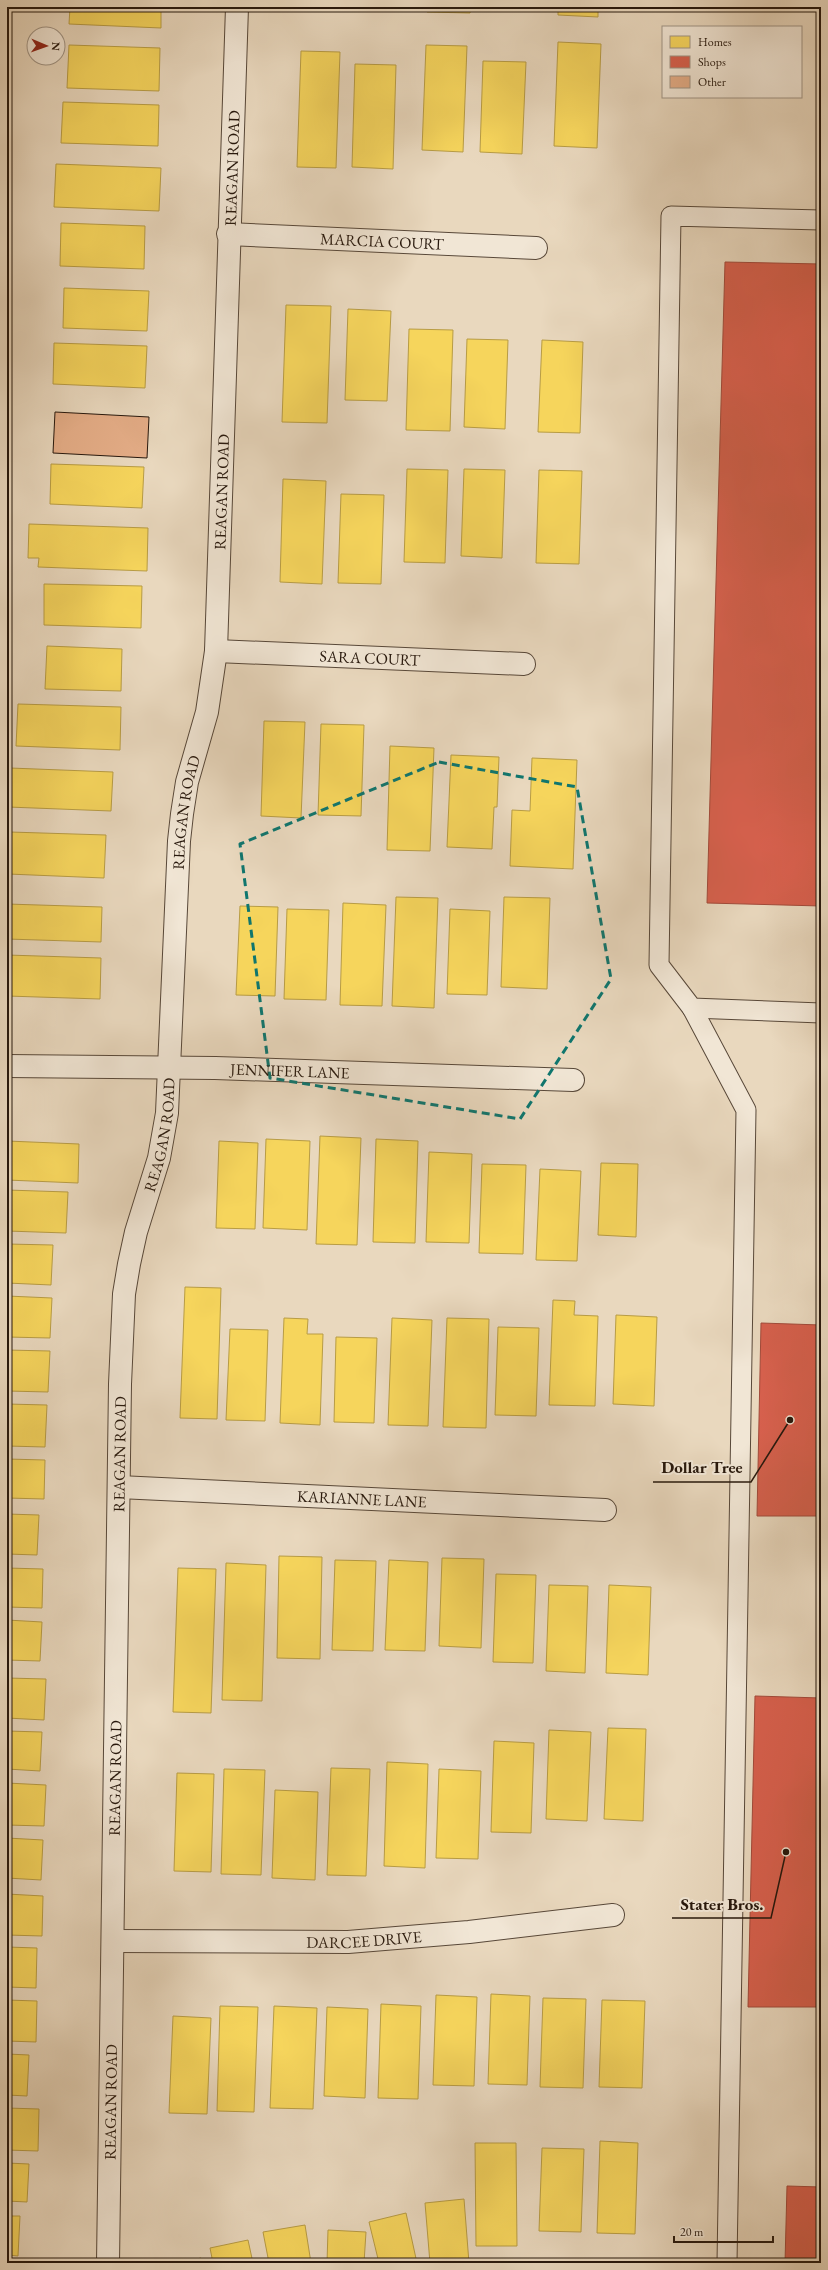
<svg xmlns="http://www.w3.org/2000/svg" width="828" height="2270" font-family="'EB Garamond',serif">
  <rect width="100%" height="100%" fill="#e9d8be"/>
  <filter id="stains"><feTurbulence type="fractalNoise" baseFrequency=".005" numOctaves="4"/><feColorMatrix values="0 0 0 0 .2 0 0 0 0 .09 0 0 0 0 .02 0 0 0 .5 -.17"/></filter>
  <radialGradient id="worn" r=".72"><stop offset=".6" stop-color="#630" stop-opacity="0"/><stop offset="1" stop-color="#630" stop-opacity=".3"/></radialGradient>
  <g fill="#f6d55c" stroke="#b89c44">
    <polygon points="70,7 161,7 161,28 69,24"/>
    <polygon points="427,7 471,7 470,13 427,12"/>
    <polygon points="485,7 527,7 526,10"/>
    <polygon points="558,7 598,7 598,17 558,15"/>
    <polygon points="558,42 601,44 597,148 554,146"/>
    <polygon points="69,45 160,48 159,91 67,88"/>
    <polygon points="426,45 467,46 463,152 422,150"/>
    <polygon points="301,51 340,52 336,168 297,167"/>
    <polygon points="483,61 526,62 522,154 480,152"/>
    <polygon points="355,64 396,65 393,169 352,167"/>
    <polygon points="63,102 159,105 158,146 61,143"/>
    <polygon points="56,164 161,168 159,211 54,207"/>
    <polygon points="61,223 145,226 144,269 60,266"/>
    <polygon points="64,288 149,291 147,331 63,328"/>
    <polygon points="286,305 331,306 327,423 282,422"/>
    <polygon points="348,309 391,311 387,401 345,400"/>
    <polygon points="409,329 453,330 450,431 406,430"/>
    <polygon points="467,339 508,340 505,429 464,427"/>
    <polygon points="542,340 583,342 580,433 538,432"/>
    <polygon points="54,343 147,346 145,388 53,384"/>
    <polygon points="51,464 144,467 142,508 50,504"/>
    <polygon points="407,469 448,470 445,563 404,562"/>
    <polygon points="464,469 505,470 502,558 461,556"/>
    <polygon points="539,470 582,471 579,564 536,563"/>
    <polygon points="283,479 326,481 322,584 280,582"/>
    <polygon points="341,494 384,495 381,584 338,583"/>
    <polygon points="29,524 148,528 147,571 38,567 39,558 28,558"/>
    <polygon points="44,584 142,586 141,628 44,625"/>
    <polygon points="47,646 122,649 121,691 45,689"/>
    <polygon points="18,704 121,707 120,750 16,746"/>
    <polygon points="264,721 305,722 301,818 261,816"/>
    <polygon points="321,724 364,725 361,816 318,815"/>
    <polygon points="390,746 434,748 430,851 387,850"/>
    <polygon points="451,755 499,757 497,807 494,807 492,849 447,847"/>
    <polygon points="532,758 577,760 573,869 510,866 512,810 530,811"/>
    <polygon points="10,768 113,772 111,811 8,807"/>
    <polygon points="10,832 106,835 104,878 8,874"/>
    <polygon points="396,897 438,898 434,1008 392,1006"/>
    <polygon points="504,897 550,898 547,989 501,987"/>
    <polygon points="343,903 386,905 382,1006 340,1005"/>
    <polygon points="7,904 102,907 101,942 7,939"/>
    <polygon points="240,906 278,907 275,996 236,995"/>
    <polygon points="287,909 329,910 326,1000 284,999"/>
    <polygon points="450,909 490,911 487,995 447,994"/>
    <polygon points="7,955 101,958 100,999 7,996"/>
    <polygon points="320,1136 361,1138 357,1245 316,1244"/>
    <polygon points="266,1139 310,1141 307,1230 263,1228"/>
    <polygon points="376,1139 418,1141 415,1243 373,1242"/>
    <polygon points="7,1141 79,1144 78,1183 7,1180"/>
    <polygon points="219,1141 258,1143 255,1229 216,1228"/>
    <polygon points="429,1152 472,1154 469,1243 426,1242"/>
    <polygon points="601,1163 638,1164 636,1237 598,1235"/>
    <polygon points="482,1164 526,1165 523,1254 479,1253"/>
    <polygon points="540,1169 581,1171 577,1261 536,1260"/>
    <polygon points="7,1190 68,1192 66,1233 7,1231"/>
    <polygon points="7,1244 53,1245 51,1285 7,1283"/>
    <polygon points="185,1287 221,1288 217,1419 180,1418"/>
    <polygon points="7,1296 52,1298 50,1338 7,1337"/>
    <polygon points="553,1300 575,1301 574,1315 598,1316 595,1406 549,1405"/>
    <polygon points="616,1315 657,1317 654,1406 613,1404"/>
    <polygon points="284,1318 308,1319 307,1334 323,1334 320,1425 280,1423"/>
    <polygon points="392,1318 432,1320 428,1426 388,1425"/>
    <polygon points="447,1318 489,1319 486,1428 443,1427"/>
    <polygon points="498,1327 539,1328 536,1416 495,1415"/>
    <polygon points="230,1329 268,1330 265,1421 226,1420"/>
    <polygon points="336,1337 377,1338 374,1423 334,1422"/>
    <polygon points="7,1350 50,1351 48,1392 7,1391"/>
    <polygon points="7,1404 47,1405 45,1447 7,1446"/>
    <polygon points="7,1459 45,1460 44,1499 7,1498"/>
    <polygon points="7,1514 39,1515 37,1555 7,1554"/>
    <polygon points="279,1556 322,1557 320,1659 277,1658"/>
    <polygon points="442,1558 484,1559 481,1648 439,1646"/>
    <polygon points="335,1560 376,1561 373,1651 332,1650"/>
    <polygon points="389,1560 428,1562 425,1651 385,1650"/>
    <polygon points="226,1563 266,1565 262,1701 222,1700"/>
    <polygon points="7,1568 43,1569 42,1608 7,1607"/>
    <polygon points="178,1568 216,1569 211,1713 173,1712"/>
    <polygon points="496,1574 536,1575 533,1663 493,1662"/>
    <polygon points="549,1585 588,1586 585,1673 546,1671"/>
    <polygon points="609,1585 651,1587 648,1675 606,1673"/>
    <polygon points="7,1620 42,1622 40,1661 7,1660"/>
    <polygon points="7,1678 46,1679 44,1720 7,1718"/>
    <polygon points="608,1728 646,1729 643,1821 604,1819"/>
    <polygon points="549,1730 591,1732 587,1821 546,1819"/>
    <polygon points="7,1731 42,1732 40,1771 7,1769"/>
    <polygon points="494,1741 534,1743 531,1833 491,1832"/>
    <polygon points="387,1762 428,1764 425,1868 384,1866"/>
    <polygon points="331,1768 370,1769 366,1876 327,1875"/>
    <polygon points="224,1769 265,1770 261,1875 221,1874"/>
    <polygon points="439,1769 481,1771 478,1859 436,1858"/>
    <polygon points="177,1773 214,1774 211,1872 174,1871"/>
    <polygon points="7,1783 46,1785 44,1826 7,1825"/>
    <polygon points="275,1790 318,1792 315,1880 272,1878"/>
    <polygon points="7,1838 43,1840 41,1880 7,1878"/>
    <polygon points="7,1894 43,1896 42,1936 7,1935"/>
    <polygon points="7,1947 37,1948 36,1988 7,1987"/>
    <polygon points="491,1994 530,1996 527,2085 488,2084"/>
    <polygon points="436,1995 477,1997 474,2086 433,2085"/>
    <polygon points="543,1998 586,1999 583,2088 540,2087"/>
    <polygon points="7,2000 37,2001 36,2042 7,2041"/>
    <polygon points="602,2000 645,2001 642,2088 599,2087"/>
    <polygon points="381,2004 421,2006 418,2099 378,2098"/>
    <polygon points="220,2006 258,2007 254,2112 217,2111"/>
    <polygon points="274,2006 317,2008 313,2109 270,2108"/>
    <polygon points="327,2007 368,2009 365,2098 324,2096"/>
    <polygon points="173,2016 211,2018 207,2114 169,2113"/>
    <polygon points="7,2054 29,2055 27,2096 7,2095"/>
    <polygon points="7,2108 39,2109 38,2151 7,2150"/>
    <polygon points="600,2141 638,2143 635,2234 597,2233"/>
    <polygon points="475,2143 516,2143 517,2246 476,2246"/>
    <polygon points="542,2148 584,2149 581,2232 539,2231"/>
    <polygon points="7,2163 29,2164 27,2202 7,2201"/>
    <polygon points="464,2199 469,2263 430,2263 425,2203"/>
    <polygon points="406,2213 417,2263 379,2263 369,2222"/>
    <polygon points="7,2216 20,2216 18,2256 7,2255"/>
    <polygon points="305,2225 311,2263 269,2263 263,2232"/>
    <polygon points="328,2230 366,2232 364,2263 327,2263"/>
    <polygon points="248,2240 253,2263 213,2263 210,2248"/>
    <polygon points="201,2258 202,2263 177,2263"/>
  </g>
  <g fill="#d6604d" stroke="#a24a3a">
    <polygon points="725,262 821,264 821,906 707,903"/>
    <polygon points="761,1323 821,1325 821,1516 757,1516"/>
    <polygon points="755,1696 821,1698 821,2007 748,2007"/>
    <polygon points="787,2186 821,2187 821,2263 785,2263"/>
  </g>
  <polygon fill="#e4ad87" stroke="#27180d" points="55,412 149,417 147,458 53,453"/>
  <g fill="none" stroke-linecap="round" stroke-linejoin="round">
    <defs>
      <g id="lane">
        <polyline points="821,220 671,216 659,965 692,1008 821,1013"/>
        <polyline points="692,1008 746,1110 727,2263"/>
      </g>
      <g id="street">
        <path id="s1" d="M228 234 536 248"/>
        <path id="s2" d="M216 651 524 664"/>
        <path id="s3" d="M7 1066 215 1068 573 1080"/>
        <path id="s4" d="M119 1487 605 1510"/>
        <path id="s5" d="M113 1941 348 1942 469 1932 613 1915"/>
        <path id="s6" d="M108 2263 120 1384 124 1294 129 1264 136 1232 159 1158 167 1113 179 841 182 814 187 782 207 712 216 651 237 7"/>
      </g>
    </defs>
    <use href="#lane" stroke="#584839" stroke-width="21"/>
    <use href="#street" stroke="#584839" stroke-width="24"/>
    <use href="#lane" stroke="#f1e6d5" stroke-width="19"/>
    <use href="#street" stroke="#f1e6d5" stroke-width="22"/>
  </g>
  <path fill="none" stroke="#0f766e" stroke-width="3" stroke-dasharray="8 5" stroke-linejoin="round" d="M439 762 577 787 611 979 520 1119 270 1078 240 844Z"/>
  <g text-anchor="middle" stroke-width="4" stroke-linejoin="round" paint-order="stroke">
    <g font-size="16" fill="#27180d" stroke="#f1e6d5">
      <text dy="6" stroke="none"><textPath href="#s6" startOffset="2105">REAGAN ROAD</textPath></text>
      <text dy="6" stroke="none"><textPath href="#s1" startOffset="154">MARCIA COURT</textPath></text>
      <text dy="6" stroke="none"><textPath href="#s6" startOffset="1781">REAGAN ROAD</textPath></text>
      <text dy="6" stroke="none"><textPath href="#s2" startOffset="154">SARA COURT</textPath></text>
      <text dy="6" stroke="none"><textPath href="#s6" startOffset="1457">REAGAN ROAD</textPath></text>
      <text dy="6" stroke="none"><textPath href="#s3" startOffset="283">JENNIFER LANE</textPath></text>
      <text dy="6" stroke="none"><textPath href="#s6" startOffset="1133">REAGAN ROAD</textPath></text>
      <text dy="6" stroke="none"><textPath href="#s6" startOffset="809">REAGAN ROAD</textPath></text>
      <text dy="6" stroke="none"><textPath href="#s4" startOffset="243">KARIANNE LANE</textPath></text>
      <text dy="6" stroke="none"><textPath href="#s6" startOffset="485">REAGAN ROAD</textPath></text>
      <text dy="6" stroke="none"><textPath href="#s5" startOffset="251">DARCEE DRIVE</textPath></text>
      <text dy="6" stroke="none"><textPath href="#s6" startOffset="161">REAGAN ROAD</textPath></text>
    </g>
  </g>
  <path fill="none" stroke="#27180d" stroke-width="1.5" d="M790 1420L751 1482H653M786 1852L771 1918H672"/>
  <g fill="#27180d" stroke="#f1e6d5" stroke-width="1.5">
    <circle cx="790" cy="1420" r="4"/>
    <circle cx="786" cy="1852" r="4"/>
  </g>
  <g font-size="17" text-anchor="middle" font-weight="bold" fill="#27180d" stroke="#f1e6d5" stroke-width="4" stroke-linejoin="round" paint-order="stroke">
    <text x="702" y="1473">Dollar Tree</text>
    <text x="722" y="1910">Stater Bros.</text>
  </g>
  <rect width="828" height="2270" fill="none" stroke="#e9d8be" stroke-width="24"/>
  <rect x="8" y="8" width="812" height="2254" fill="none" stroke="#27180d" stroke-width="2"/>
  <rect x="12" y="12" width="804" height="2246" fill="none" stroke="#27180d"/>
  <rect x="662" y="26" width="140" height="72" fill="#f1e6d5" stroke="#a09485"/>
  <rect x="670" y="36" width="20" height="12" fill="#f6d55c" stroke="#a09485"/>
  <text x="698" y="46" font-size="12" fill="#27180d">Homes</text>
  <rect x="670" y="56" width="20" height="12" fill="#d6604d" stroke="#a09485"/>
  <text x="698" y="66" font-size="12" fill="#27180d">Shops</text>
  <rect x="670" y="76" width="20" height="12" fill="#e4ad87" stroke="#a09485"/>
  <text x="698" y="86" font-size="12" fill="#27180d">Other</text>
  <g transform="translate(46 46) rotate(92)"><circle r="19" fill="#f1e6d5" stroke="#a09485"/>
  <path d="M0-3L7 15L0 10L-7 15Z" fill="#8f2418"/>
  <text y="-6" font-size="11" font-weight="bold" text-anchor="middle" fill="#27180d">N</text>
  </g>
  <path d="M674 2236v6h99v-6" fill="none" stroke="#27180d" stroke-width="2"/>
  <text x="680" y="2236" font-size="12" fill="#27180d" stroke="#f1e6d5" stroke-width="3" paint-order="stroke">20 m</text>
  <rect width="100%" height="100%" filter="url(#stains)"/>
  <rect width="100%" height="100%" fill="url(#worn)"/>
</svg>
